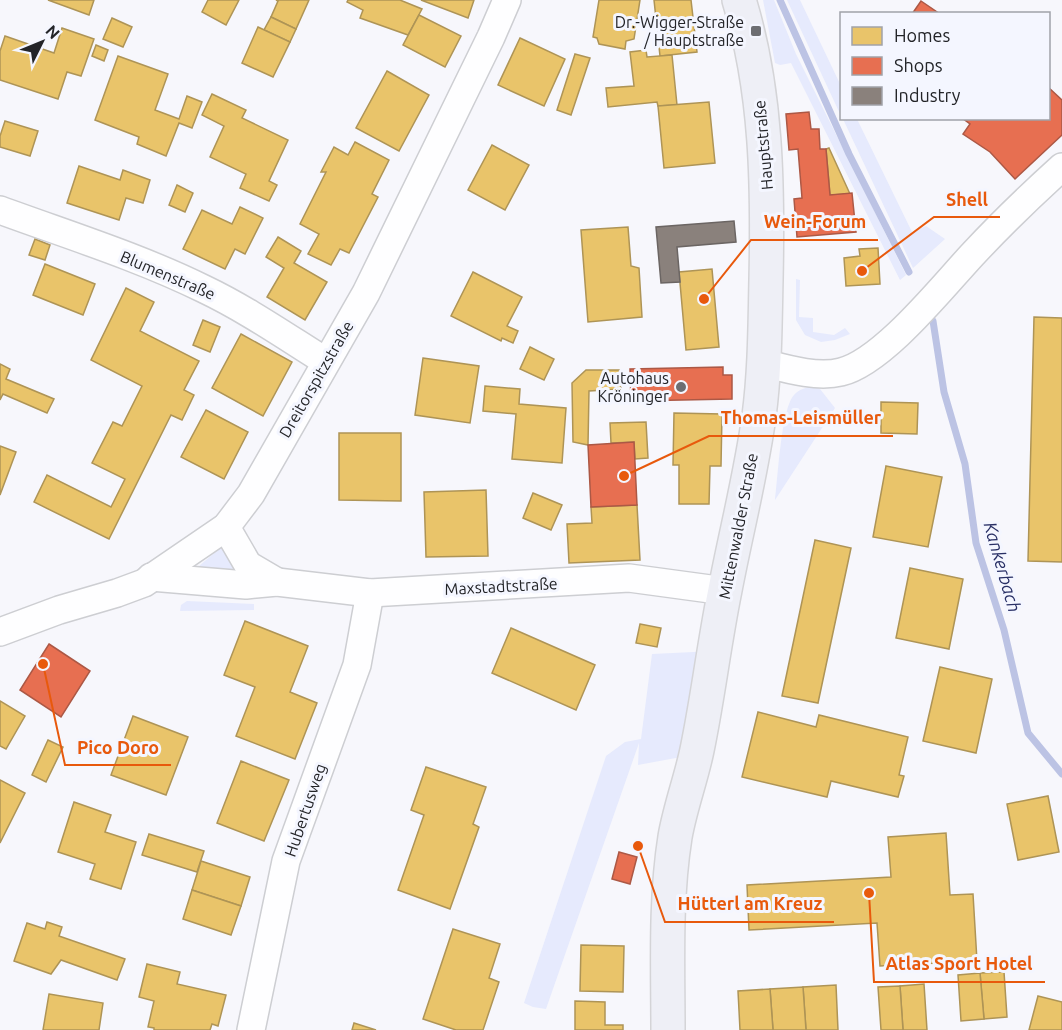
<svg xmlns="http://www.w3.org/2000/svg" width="1062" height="1030" font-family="Ubuntu,sans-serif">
  <rect width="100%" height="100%" fill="#f7f7fc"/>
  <g fill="#e6eafd">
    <polygon points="763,0 774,0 796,54 906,275 900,280 791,63 780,65 775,63"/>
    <polygon points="787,0 800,0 841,86 841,116"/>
    <polygon points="843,119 857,119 912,232 926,226 945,239 913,268"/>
    <polygon points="796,279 800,280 799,317 813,318 813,332 834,335 845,328 850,334 835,340 821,342 805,335 796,320"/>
    <path d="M815 386 820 389 835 408 775 500C778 479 781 409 794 395 799 389 807 387 815 386Z"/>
    <polygon points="227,542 247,573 191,573"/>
    <polygon points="187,601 254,604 254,610 180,611 181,605"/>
    <polygon points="714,651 692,755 638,765 639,743 546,1009 533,1007 524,1003 606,756 625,742 641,739 652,654"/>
  </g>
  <g fill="#e9c46a" stroke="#ae9456" stroke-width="1.5">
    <polygon points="48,0 94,0 89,15"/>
    <polygon points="208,0 239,0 226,25 202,12"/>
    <polygon points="276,0 309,0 296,29 271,17 278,1"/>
    <polygon points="348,0 400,0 422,9 408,35 360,18 363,10 347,2"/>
    <polygon points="421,0 474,0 468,18"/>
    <polygon points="599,0 640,0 634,39 626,41 625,49 599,44 597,38 593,37"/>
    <polygon points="654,0 691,0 697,52 660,56"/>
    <polygon points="419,15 461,36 445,67 403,45"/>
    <polygon points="271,17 296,29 290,42 264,30"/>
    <polygon points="112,18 132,27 123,47 103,39"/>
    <polygon points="258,27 290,42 273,77 242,63"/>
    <polygon points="62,28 94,39 81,76 67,72 58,99 0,80 0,51 5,36 54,53"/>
    <polygon points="520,38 565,59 544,106 498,85"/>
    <polygon points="96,45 108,50 104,61 92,56"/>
    <polygon points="646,50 647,57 672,55 677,105 658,106 657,102 608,107 606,88 634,86 630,52"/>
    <polygon points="575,54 590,58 571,115 557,110"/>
    <polygon points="118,56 168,74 155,110 179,119 187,96 202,102 192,128 179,123 166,156 137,144 139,137 95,120"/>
    <polygon points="387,71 429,95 399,151 356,128"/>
    <polygon points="212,94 246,110 242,118 288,140 269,181 277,185 269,201 240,188 246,174 210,157 224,126 202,115"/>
    <polygon points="709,102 715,163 664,168 658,106"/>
    <polygon points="5,121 38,131 30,156 0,147 0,136"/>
    <polygon points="355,142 389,160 372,194 378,197 349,253 340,249 331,265 308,254 319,234 300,224 326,172 321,172 334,147 348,155"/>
    <polygon points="492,145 529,165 505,210 468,190"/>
    <polygon points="829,148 850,194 830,195 826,149"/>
    <polygon points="79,166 120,180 123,170 150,180 143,203 126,198 119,220 67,203"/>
    <polygon points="177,185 193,193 185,212 169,205"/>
    <polygon points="240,207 263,218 245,254 235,249 225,269 183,249 202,210 232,224"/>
    <polygon points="628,227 631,266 639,268 642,317 588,322 581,230"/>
    <polygon points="278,237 301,251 294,263 327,282 305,320 267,297 284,268 266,257"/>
    <polygon points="35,239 50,245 45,260 29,255"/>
    <polygon points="878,248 880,284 846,286 844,258 860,256 859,249"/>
    <polygon points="45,264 95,284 83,315 33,295"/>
    <polygon points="712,269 719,347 686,350 679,272"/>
    <polygon points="473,272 522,297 507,326 518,331 513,343 502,338 501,341 451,316"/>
    <polygon points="126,288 154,302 140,331 199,361 184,390 194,395 182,420 171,415 109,539 34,502 47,475 111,507 125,479 92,463 113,422 122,426 142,386 91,360"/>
    <polygon points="1034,317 1062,318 1062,562 1028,561"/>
    <polygon points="203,320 220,327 210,352 193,345"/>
    <polygon points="241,334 292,362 263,416 212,388"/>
    <polygon points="530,347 554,359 544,380 520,369"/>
    <polygon points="423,358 479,366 470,423 415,415"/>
    <polygon points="0,364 10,369 6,379 54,399 47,413 3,394 0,400"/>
    <polygon points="586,370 619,370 621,389 589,391 588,445 573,442 572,383"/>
    <polygon points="485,386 520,389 519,404 566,408 562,463 512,459 516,414 483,411"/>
    <polygon points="881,402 918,403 917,434 881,433"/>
    <polygon points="206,410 248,432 224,479 181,457"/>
    <polygon points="674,413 722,414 721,466 710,466 709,504 679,504 679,465 673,465"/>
    <polygon points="646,422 648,458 635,459 634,442 611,443 610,423"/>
    <polygon points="339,433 401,433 401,501 339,500"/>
    <polygon points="0,446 16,452 0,495"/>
    <polygon points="886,466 942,477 928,547 873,537"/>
    <polygon points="486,490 488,556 426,557 424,492"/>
    <polygon points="533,493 562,505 551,530 523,518"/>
    <polygon points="637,505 640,560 569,563 567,524 592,523 591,507"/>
    <polygon points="815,540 851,548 818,703 782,696"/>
    <polygon points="910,568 963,579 949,649 896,638"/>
    <polygon points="245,621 308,646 290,692 317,703 295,759 236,736 255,687 224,675"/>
    <polygon points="640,624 661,628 657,647 636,643"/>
    <polygon points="511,628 595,665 576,710 492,673"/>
    <polygon points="940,667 992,679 976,753 923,741"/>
    <polygon points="0,701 25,716 6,749 0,746"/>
    <polygon points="758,712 816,727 819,715 908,737 899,775 904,776 898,797 831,781 827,797 742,777"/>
    <polygon points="133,716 188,737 166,795 111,775"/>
    <polygon points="48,740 63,747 46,782 32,775"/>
    <polygon points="241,761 289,780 264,841 217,823"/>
    <polygon points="426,767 486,787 473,824 479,827 450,909 398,890 424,815 411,810"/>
    <polygon points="0,780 25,793 0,843"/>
    <polygon points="1048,796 1059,852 1018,860 1007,804"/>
    <polygon points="74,802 111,815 105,832 136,842 121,889 90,879 95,864 58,852"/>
    <polygon points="946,833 950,895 973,894 977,961 880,966 877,923 749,930 747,885 891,877 888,837"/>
    <polygon points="149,834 204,851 197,872 142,855"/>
    <polygon points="201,861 250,877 241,906 192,890"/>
    <polygon points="192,890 241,906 231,935 183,919"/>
    <polygon points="47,922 62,927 59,936 125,959 117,980 61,960 51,974 14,961 27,923 45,929"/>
    <polygon points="453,929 500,944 489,978 499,982 483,1030 456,1030 423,1019"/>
    <polygon points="581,945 624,946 623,992 580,991"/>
    <polygon points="147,964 180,972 177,984 226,995 218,1026 212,1024 210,1030 154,1030 154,1028 148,1027 154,1001 139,997"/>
    <polygon points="1004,972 1007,1017 984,1019 980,973"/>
    <polygon points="980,973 984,1019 961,1021 958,975"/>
    <polygon points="924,984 927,1030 903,1030 900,986"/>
    <polygon points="836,985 838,1030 806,1030 803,987"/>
    <polygon points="900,986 903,1030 881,1030 878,987"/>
    <polygon points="803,987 806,1030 773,1030 770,989"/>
    <polygon points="770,989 773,1030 740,1030 738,991"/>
    <polygon points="49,994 103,1003 99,1030 43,1030"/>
    <polygon points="1038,996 1062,1002 1062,1030 1029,1030"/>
    <polygon points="575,1001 605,1002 605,1025 623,1025 623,1030 575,1030"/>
    <polygon points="354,1023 376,1030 352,1030"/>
  </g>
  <g fill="#e76f51" stroke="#ac5845" stroke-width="1.5">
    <polygon points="921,1 940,14 912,14"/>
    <polygon points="1048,87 1062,100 1062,135 1015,179 990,152 963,134 970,124 962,118 1048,118"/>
    <polygon points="809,112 811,129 819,129 820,149 826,149 830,195 852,193 856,232 797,237 794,199 802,198 798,149 789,150 786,114"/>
    <polygon points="723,367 723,375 732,375 732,399 631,401 630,369"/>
    <polygon points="634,442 637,505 591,507 588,445"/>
    <polygon points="49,644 90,671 61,717 20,690"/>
    <polygon points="619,852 637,857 630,884 612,879"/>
  </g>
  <polygon fill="#8a817c" stroke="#6b6563" stroke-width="1.5" points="734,221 736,242 677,247 680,282 661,283 656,227"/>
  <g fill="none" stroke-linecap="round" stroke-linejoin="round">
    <g stroke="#bcc3e4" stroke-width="7">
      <polyline points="780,0 849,154 909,272"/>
      <polyline points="933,321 944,392 965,464 976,543 1004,630 1028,733 1062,774"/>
    </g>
    <defs>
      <g id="street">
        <path d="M0 210C68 235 139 257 204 289 246 309 285 336 325 361"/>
        <path d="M764 363C787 369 817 378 841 372 883 362 943 286 973 254 1001 224 1031 195 1062 167"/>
        <polyline points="226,527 248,565 277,582"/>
        <polyline points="151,577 246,585 277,582 370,593 629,578 725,591"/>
        <polyline points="0,632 59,610 117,593 144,583 226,527 251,494 366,293 491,37 507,0"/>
        <polyline points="251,1030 286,861 357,665 370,593"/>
      </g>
      <path id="primary" d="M668 1030C668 966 665 900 675 837 680 808 691 779 697 750 708 697 714 644 725 590 736 532 751 475 759 416 765 371 765 325 766 280 768 186 767 91 739 0"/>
    </defs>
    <use href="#street" stroke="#cdced2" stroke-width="30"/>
    <use href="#primary" stroke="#d4d4d7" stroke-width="36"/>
    <use href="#street" stroke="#fefeff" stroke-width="27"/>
    <use href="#primary" stroke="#eeeff6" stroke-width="33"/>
  </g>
  <g fill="#6d6e72" stroke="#f4f6ff" stroke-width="2">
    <rect x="750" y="25" width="12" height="12" rx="3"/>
    <circle cx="681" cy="387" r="6"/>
  </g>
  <g text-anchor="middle" stroke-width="6" stroke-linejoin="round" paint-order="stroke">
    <g font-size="16" fill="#232428" stroke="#f4f6ff" text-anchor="end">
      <text x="744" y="28">Dr.-Wigger-Straße<tspan x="744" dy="18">/ Hauptstraße</tspan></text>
      <text x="669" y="384">Autohaus<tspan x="669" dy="18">Kröninger</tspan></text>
    </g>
    <g font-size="16" fill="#232428" stroke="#f4f6ff">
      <text transform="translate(763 145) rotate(-95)" y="6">Hauptstraße</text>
      <text transform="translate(168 275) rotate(23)" y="6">Blumenstraße</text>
      <text transform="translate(316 379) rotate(-60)" y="6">Dreitorspitzstraße</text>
      <text transform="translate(738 526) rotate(-79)" y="6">Mittenwalder Straße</text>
      <text transform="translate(501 586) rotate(-3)" y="6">Maxstadtstraße</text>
      <text transform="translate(305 810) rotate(-71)" y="6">Hubertusweg</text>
    </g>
    <g font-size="18" font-style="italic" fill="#282f65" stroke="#f4f6ff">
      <text transform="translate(1002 567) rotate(74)" y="6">Kankerbach</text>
    </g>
  </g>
  <path fill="none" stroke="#e8590c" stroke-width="2" d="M862 271L934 217H1000M704 299L751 240H878M624 476L709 436H893M43 664L65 765H171M638 846L665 922H834M869 893L874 982H1045"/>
  <g fill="#e8590c" stroke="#f4f6ff" stroke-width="2">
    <circle cx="862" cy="271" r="6"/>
    <circle cx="704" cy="299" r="6"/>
    <circle cx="624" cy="476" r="6"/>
    <circle cx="43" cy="664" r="6"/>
    <circle cx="638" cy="846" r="6"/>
    <circle cx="869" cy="893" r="6"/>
  </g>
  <g font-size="18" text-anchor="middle" font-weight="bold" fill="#e8590c" stroke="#f4f6ff" stroke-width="6" stroke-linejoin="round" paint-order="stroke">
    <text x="967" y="206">Shell</text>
    <text x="815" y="228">Wein-Forum</text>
    <text x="801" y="424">Thomas-Leismüller</text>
    <text x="118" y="754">Pico Doro</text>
    <text x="750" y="910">Hütterl am Kreuz</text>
    <text x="959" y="970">Atlas Sport Hotel</text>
  </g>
  <rect x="840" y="12" width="210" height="108" fill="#f4f6ff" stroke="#a0a2a9" stroke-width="1.5"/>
  <rect x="852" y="27" width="30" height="18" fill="#e9c46a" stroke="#a0a2a9" stroke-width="1.5"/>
  <text x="894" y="42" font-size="18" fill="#232428">Homes</text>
  <rect x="852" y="57" width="30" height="18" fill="#e76f51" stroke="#a0a2a9" stroke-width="1.5"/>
  <text x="894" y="72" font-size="18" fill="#232428">Shops</text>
  <rect x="852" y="87" width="30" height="18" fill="#8a817c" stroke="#a0a2a9" stroke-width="1.5"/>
  <text x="894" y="102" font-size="18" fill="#232428">Industry</text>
  <g transform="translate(42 42) rotate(47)" stroke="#f4f6ff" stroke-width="4.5" paint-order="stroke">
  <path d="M0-4.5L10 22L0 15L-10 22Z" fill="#232428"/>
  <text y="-9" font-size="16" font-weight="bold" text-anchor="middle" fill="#232428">N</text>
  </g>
</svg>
